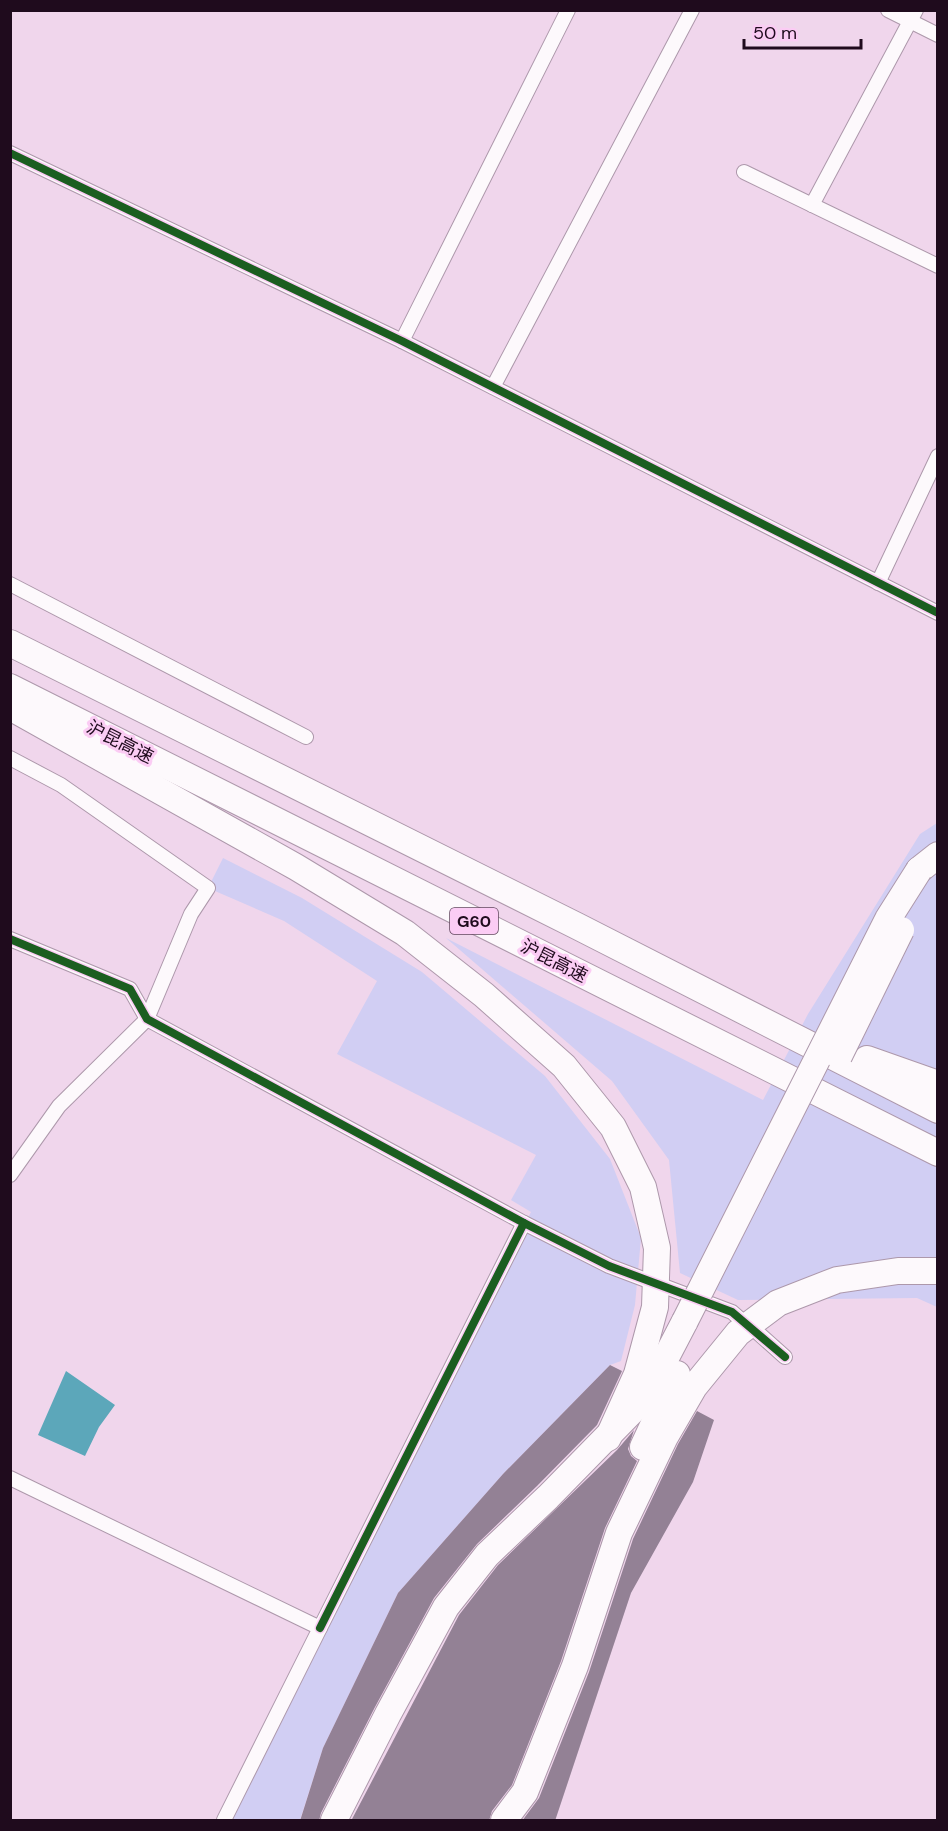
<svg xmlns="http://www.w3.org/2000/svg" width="948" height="1831" font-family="'DM Sans','Noto Sans SC',sans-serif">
  <rect width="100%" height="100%" fill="#f0d6ec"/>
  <g fill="#d1cef3">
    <polygon points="937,823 937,1307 917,1298 738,1300 680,1273 669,1160 612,1081 446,938 763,1100 808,1014 920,834"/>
    <polygon points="223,858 302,898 422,972 545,1076 610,1159 641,1238 635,1305 621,1361 610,1365 503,1474 398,1593 323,1748 300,1820 224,1820 531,1212 511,1200 536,1155 337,1054 377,981 284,921 208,888"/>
  </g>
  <polygon fill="#5ca7ba" points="66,1371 115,1405 99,1427 85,1456 38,1435"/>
  <g fill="#938195">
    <polygon points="610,1365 622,1371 597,1425 537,1486 477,1544 434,1598 375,1707 321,1813 319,1821 300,1821 323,1748 398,1593 503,1474"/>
    <polygon points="697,1411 714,1420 693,1482 631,1593 555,1821 522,1821 539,1798 589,1672 633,1539 678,1444"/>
    <polygon points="634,1430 628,1449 631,1456 637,1461 605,1528 561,1661 512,1785 492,1811 489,1821 351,1821 459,1615 498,1565 617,1450"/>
  </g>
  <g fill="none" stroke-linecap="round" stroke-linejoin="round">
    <defs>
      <g id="minor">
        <polyline points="888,10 938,35"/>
        <polyline points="10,153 402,341 938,613"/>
        <polyline points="744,172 938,266"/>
        <polyline points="812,205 916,10"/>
        <polyline points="402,341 568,10"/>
        <polyline points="493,387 692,10"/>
        <polyline points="878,583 938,456"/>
        <polyline points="10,584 306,737"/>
        <polyline points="10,758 61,785 208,888 191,914 147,1019 59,1106 10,1175"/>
        <polyline points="10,939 130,989 147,1019 524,1223"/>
        <polyline points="666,1287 732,1312 740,1319"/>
        <polyline points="757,1332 785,1357"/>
        <polyline points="10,1478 320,1628 224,1820"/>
        <polyline points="320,1628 524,1223 609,1266 646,1280"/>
      </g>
      <g id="motorway">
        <polyline points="10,643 577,926 938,1110"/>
        <polyline points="10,687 938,1153"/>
        <polyline points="10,707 296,867 405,933 484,995 564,1066 613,1127 643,1187 657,1248 655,1307 637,1374 608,1438"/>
        <polyline points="919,870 938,855"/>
        <polyline points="867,1059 938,1084"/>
        <polyline points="643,1447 677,1374"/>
        <polyline points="334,1820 388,1714 446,1607 487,1555 548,1497 640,1403 648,1392 685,1321"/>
        <polyline points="504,1820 525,1792 575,1666 619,1533 665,1437 694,1387 738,1333 778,1303 837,1280 898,1271 938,1271"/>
      </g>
    </defs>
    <use href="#minor" stroke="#ad98ab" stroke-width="16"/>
    <use href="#motorway" stroke="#ad98ab" stroke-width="28"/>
    <use href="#minor" stroke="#fdf9fc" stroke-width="14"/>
    <use href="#motorway" stroke="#fdf9fc" stroke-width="26"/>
    <defs>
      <g id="motorway-bridge">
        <polyline points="839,1056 901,930"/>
        <polyline points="685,1321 888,919 919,870"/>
      </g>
    </defs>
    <use href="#motorway-bridge" stroke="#ad98ab" stroke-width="28" stroke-linecap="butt"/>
    <use href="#motorway-bridge" stroke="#fdf9fc" stroke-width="26"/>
    <defs>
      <g id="cycleway">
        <polyline points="10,153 402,341 938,613"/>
        <polyline points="10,939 130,989 147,1019 524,1223"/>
        <polyline points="320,1628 524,1223 609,1266 732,1312 785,1357"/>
      </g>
    </defs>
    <use href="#cycleway" stroke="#fbccf4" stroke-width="11"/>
    <use href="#cycleway" stroke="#1b5e20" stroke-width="8"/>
  </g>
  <g text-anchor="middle" stroke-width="6" stroke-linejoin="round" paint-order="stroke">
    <rect fill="#fbccf4" stroke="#61455e" stroke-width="1.5" x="450" y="908" width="48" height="26" rx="4.5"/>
    <g font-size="16" font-weight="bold" fill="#1f0b1d">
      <text x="474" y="927">G60</text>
    </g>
    <g font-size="18" fill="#1f0b1d" stroke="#fbccf4">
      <text transform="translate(120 742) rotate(27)" y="6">沪昆高速</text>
      <text transform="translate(554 961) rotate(27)" y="6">沪昆高速</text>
    </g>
  </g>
  <rect width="948" height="1831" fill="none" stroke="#1f0b1d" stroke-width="24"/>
  <path d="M744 39v9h117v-9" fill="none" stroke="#1f0b1d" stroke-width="3"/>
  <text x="753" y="39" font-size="18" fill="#1f0b1d" stroke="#fbccf4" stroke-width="4.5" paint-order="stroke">50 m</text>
</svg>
